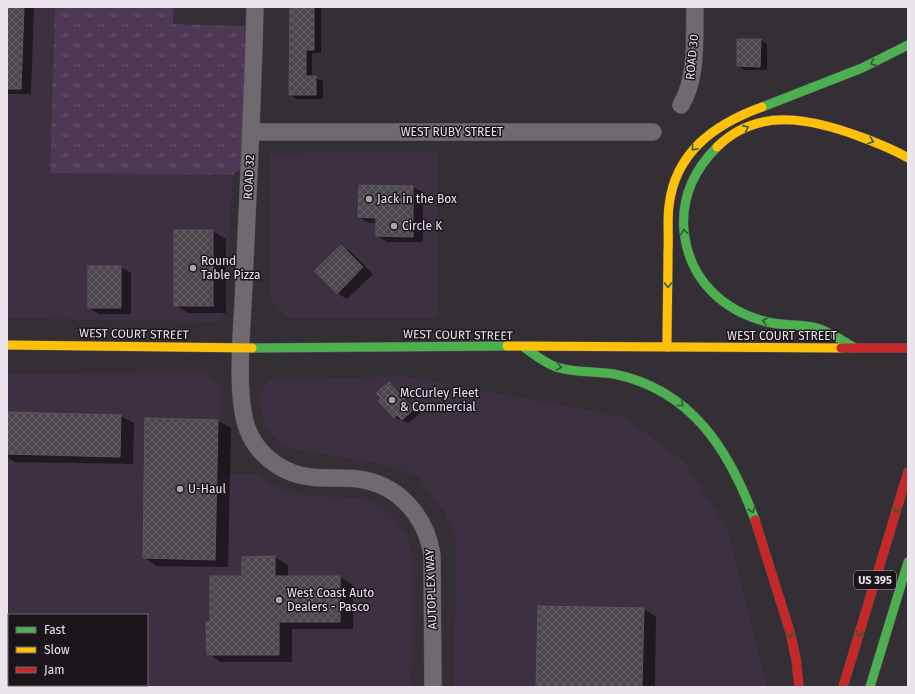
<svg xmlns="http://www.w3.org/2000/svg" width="915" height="694" font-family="'Fira Sans',sans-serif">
  <defs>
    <pattern id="grass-tufts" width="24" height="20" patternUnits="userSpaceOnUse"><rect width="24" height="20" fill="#4f3756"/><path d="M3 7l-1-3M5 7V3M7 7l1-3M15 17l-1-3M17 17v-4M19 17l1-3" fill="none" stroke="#68546f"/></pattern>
    <pattern id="building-cross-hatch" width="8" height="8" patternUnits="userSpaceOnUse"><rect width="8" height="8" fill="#4b474c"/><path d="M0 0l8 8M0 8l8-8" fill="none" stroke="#656166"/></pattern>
  </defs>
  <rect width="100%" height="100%" fill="#342e35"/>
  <g fill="#3d3040" fill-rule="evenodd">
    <polygon points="7,7 55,7 50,173 233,175 224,316 214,322 7,318"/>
    <polygon points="437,152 437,318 288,318 270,298 270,153"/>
    <path d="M206 372 221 387 220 473 257 474 268 482 287 491 307 496 363 498 386 510 399 523 409 540 413 565 411 687H7V374ZM9 615H147V685H9Z"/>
    <polygon points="405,376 624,417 683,461 726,526 767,687 454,687 456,538 444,512 417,476 387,465 282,447 264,424 259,395 269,380"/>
  </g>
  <polygon fill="url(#grass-tufts)" points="55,7 174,7 173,24 245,26 244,167 233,175 50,173"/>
  <g fill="#0007">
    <polygon points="7,7 34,7 31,94 7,94"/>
    <polygon points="291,7 321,7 321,53 312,53 312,77 323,81 323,99 297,99 290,95"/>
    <polygon points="761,40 767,44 767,70 744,70 738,66"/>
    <polygon points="360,186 413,187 423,192 423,242 387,242 377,236 377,223 369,223 359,217"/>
    <polygon points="212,231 226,239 226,313 188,313 175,305"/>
    <polygon points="341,246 351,252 373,274 347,299 337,293"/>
    <polygon points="121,267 131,273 131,314 99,314 89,308"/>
    <polygon points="389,383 395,387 420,413 409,423 394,417 383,398"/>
    <polygon points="7,413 120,416 134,423 133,464 14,462 7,457"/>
    <polygon points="218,421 231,428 228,567 157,566 144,558"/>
    <polygon points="275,557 288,565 288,577 340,577 353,585 353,629 292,629 292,662 221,662 208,654 211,623 243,577"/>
    <polygon points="644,609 656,617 655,687 537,687"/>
  </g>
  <g fill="url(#building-cross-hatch)" stroke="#5b565c">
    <polygon points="7,7 24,7 21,89 7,89"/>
    <polygon points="290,7 314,7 314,50 306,50 306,76 316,76 316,95 289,95"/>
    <polygon points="737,39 761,39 760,67 737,66"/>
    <polygon points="359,185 413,186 413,237 376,236 376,218 358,217"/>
    <rect x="174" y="230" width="39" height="76"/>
    <polygon points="341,245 363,267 337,294 314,271"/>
    <rect x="88" y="266" width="33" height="42"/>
    <polygon points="389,382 414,409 402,420 397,415 394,418 378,401 381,398 376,393"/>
    <polygon points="7,412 121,415 120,457 7,454"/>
    <polygon points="145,418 218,420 215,560 143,558"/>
    <polygon points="275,556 275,576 340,576 340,622 279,622 279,655 207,655 206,622 210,622 210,576 242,576 242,557"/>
    <polygon points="538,606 644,608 642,687 536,687"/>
  </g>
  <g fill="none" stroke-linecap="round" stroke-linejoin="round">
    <defs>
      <g id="street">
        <path d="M255 7C253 99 248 190 244 282 243 321 233 402 250 435 261 458 286 475 311 477 326 479 342 477 358 479 398 484 426 516 432 555L433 687"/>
        <path d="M681 105C698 76 694 39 695 7"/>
        <polyline points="252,132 653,132"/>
      </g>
      <g id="fast">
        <polyline points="762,107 862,68 908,45"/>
        <path d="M717 147C694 170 681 198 684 231 689 281 725 313 772 323 787 326 803 324 817 328 831 332 843 341 855 348"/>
        <polyline points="252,348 507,346"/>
        <path d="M525 348C535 355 545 363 556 367 574 373 595 371 614 374 692 390 729 450 755 520"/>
        <polyline points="870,687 908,562"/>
      </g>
      <g id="slow">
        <path d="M717 147C758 106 813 119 861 137 877 143 893 149 908 158"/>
        <polyline points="7,345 252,348"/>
        <polyline points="507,346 841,348"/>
        <path d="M667 347C667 315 668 284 668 252 669 237 667 221 669 206 675 152 715 124 762 107"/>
      </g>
      <g id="jam">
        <polyline points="841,348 908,348"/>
        <polyline points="755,520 790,632 796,659 799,687"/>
        <polyline points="843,687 908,472"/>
      </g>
    </defs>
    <use href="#street" stroke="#514c53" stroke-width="18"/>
    <use href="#fast" stroke="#514c53" stroke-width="10"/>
    <use href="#slow" stroke="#514c53" stroke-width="10"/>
    <use href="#jam" stroke="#514c53" stroke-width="10"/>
    <use href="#street" stroke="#6f6a70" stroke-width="17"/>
    <use href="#fast" stroke="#4caf50" stroke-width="9"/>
    <use href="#slow" stroke="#ffc107" stroke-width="9"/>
    <use href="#jam" stroke="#c62828" stroke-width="9"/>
  </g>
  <defs><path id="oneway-chevron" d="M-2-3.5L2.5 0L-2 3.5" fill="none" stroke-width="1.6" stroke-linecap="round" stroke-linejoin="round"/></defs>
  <g stroke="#305a33">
    <use href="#oneway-chevron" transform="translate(873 63) rotate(156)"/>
    <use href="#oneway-chevron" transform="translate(746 128) rotate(-24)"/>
    <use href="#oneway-chevron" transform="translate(871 141) rotate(20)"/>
    <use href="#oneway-chevron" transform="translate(694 148) rotate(130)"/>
    <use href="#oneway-chevron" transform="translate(684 232) rotate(-99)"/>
    <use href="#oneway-chevron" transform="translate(668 285) rotate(90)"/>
    <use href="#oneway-chevron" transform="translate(765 321) rotate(-166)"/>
    <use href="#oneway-chevron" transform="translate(559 367) rotate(13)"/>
    <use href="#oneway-chevron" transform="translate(681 404) rotate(38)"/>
    <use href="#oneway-chevron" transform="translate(752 510) rotate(71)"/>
    <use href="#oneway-chevron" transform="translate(897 510) rotate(107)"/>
    <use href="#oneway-chevron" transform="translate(859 634) rotate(107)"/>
    <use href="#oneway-chevron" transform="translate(790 635) rotate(75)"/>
  </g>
  <g fill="#aba4ad" stroke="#1a151b" stroke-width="1.5">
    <circle cx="369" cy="199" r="4"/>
    <circle cx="394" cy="226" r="4"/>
    <circle cx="193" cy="268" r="4"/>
    <circle cx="392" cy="400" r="4"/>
    <circle cx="180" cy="489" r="4"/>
    <circle cx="279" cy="600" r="4"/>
  </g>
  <g text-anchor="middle" stroke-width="3" stroke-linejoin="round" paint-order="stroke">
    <rect fill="#1a151b" stroke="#aca6ae" stroke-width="1" x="854" y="571" width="42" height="18" rx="3"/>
    <g font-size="11" font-weight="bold" fill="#ebe4ed">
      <text x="875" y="584">US 395</text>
    </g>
    <g font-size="12" fill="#ebe4ed" stroke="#1a151b">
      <text transform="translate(692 57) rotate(-85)" y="4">ROAD 30</text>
      <text x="452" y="136">WEST RUBY STREET</text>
      <text transform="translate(249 177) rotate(-87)" y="4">ROAD 32</text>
      <text transform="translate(134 334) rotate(1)" y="4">WEST COURT STREET</text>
      <text transform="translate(458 335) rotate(1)" y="4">WEST COURT STREET</text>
      <text x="782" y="340">WEST COURT STREET</text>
      <text transform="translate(431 589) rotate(-92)" y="4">AUTOPLEX WAY</text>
    </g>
    <g font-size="12" fill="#ebe4ed" stroke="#1a151b" text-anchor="start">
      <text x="377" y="203">Jack in the Box</text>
      <text x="402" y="230">Circle K</text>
      <text x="201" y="265">Round<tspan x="201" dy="14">Table Pizza</tspan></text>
      <text x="400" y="397">McCurley Fleet<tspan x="400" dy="14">&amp; Commercial</tspan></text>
      <text x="188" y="493">U-Haul</text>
      <text x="287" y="597">West Coast Auto<tspan x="287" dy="14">Dealers - Pasco</tspan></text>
    </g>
  </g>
  <rect width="915" height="694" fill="none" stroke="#ebe4ed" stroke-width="16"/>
  <rect x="8" y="614" width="140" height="72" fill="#1a151b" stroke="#6e686f"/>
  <rect x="16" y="627" width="20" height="6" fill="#4caf50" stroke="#6e686f"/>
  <text x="44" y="634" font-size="12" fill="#ebe4ed">Fast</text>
  <rect x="16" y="647" width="20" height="6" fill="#ffc107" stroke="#6e686f"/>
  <text x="44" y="654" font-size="12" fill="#ebe4ed">Slow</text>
  <rect x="16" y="667" width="20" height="6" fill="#c62828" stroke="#6e686f"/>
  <text x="44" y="674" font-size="12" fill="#ebe4ed">Jam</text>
</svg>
